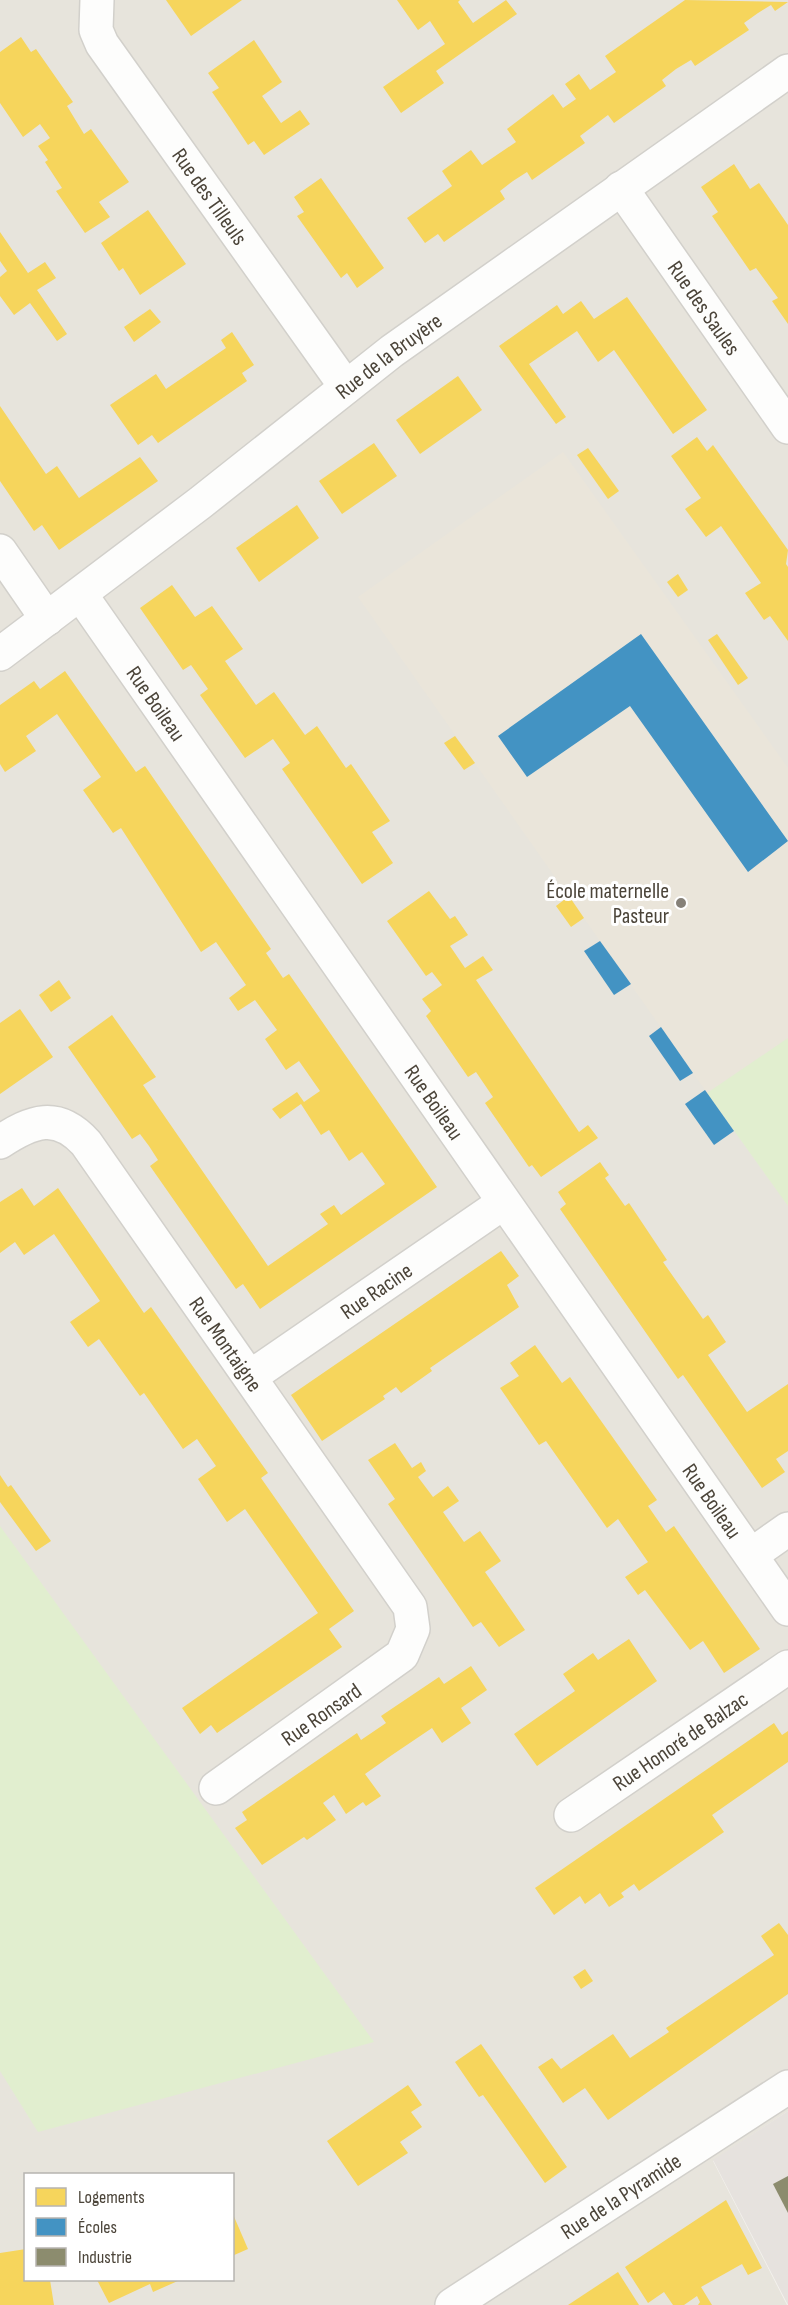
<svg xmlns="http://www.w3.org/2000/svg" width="788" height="2305" font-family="'Sofia Sans Condensed',sans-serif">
  <rect width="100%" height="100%" fill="#f4f2ee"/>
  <path fill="#e7e4dc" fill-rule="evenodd" d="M0 0H788V2111L713 2161 787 2305H0ZM26 2174H232V2280H26Z"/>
  <polygon fill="#e6e2de" points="788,2111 788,2305 713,2160"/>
  <polygon fill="#eae5da" points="563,452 788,768 788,1038 707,1093 358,597"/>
  <g fill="#e1eecf">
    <polygon points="788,1038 788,1206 707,1093"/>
    <polygon points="0,1526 374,2042 38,2132 0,2071"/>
  </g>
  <g fill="#f6d55c">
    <polygon points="166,0 242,0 191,36"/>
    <polygon points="397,0 460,0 458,2 473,23 506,0 517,14 436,71 444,83 401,113 383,87 445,44 430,21 418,30"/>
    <polygon points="685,0 788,2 775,11 771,5 758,13 744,23 749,30 695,66 691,60 676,69 662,80 666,86 614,123 608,115 580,136 585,143 532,180 527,172 513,181 500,191 505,199 444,242 438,234 425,243 407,218 452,186 442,171 471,150 482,165 516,142 507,129 553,94 563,108 576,99 565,84 579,74 590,90 616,72 605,56"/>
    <polygon points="21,37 31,52 36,49 73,102 67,106 84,134 91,129 129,182 99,202 110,217 85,233 56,191 62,188 45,162 48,160 38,146 50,138 40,124 23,137 0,103 0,52"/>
    <polygon points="254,40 282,82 262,96 281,123 300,110 310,124 264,155 254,141 248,145 230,118 212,92 219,88 208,73"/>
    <polygon points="734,164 750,189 759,183 788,225 788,324 772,301 778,298 756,268 750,271 712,216 718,212 701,187"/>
    <polygon points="321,178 384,268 357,288 347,273 341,278 297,216 304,212 294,197"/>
    <polygon points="148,210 186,264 140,295 123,268 119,271 101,243"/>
    <polygon points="0,232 28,273 45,262 56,278 37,290 67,334 57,341 30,303 14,315 0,296 0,277 7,271 0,261"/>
    <polygon points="627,297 707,410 673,434 614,350 598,362 577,331 529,364 566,417 556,424 499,346 557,305 563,314 581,301 594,319"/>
    <polygon points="150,309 161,322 134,342 124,327"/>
    <polygon points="232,332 254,365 242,373 247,381 158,443 152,435 138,445 110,405 156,374 166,389 226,348 221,340"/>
    <polygon points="458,376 482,410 420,454 396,420"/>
    <polygon points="0,406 46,474 57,466 79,498 140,457 158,481 59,550 42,525 34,531 0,481"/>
    <polygon points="697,437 707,451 713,445 788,550 786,564 788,567 788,641 770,616 764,620 745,593 761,583 721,526 706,537 685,509 701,498 671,456"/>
    <polygon points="374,443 397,476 342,514 319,481"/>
    <polygon points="588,448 619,491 608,499 577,455"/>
    <polygon points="297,505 319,538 259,582 236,548"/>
    <polygon points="678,574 688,590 678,597 667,582"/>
    <polygon points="172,585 195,617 212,606 243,649 225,661 256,705 274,692 305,735 317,726 346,768 351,764 390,821 372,832 393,863 362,884 282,769 290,763 273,739 245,758 200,695 208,689 191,665 183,670 140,608"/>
    <polygon points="717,634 748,678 738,685 708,640"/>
    <polygon points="65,671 136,772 145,766 271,949 266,953 283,978 289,974 437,1187 260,1309 243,1284 236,1289 150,1166 158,1160 149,1146 140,1134 132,1139 68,1047 112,1015 156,1077 143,1085 268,1266 328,1224 320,1214 334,1205 341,1215 385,1184 362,1152 349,1161 329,1130 321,1135 301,1104 280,1119 272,1109 297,1092 304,1102 320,1091 299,1061 286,1070 265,1039 277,1030 255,1000 238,1011 229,998 246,985 216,942 201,952 121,828 113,833 83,790 101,777 57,714 26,736 36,751 5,772 0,764 0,705 34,681 40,689"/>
    <polygon points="455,736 475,763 464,770 444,743"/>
    <polygon points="429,891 450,919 455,916 468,935 450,946 465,968 483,956 493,970 476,980 579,1132 588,1125 598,1138 541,1177 532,1165 529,1167 485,1103 493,1097 476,1072 468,1077 426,1016 431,1011 422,999 442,985 432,972 426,976 387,921"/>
    <polygon points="569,896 584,918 571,927 556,906"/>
    <polygon points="59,980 71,998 51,1012 39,995"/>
    <polygon points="20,1009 53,1057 0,1094 0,1023"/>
    <polygon points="600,1162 609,1175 605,1178 625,1206 629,1203 667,1260 663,1262 703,1319 708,1315 726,1342 708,1355 747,1412 788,1384 788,1451 776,1459 785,1472 762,1488 683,1375 678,1379 560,1209 566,1204 558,1192"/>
    <polygon points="22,1188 34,1206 58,1188 144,1313 151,1307 268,1473 261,1478 354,1611 329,1629 342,1647 217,1733 211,1725 200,1734 182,1708 318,1613 245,1509 227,1522 198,1479 216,1466 197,1439 183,1449 144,1393 140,1396 99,1339 88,1347 70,1322 100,1301 54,1234 24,1255 15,1242 0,1253 0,1202"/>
    <polygon points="501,1251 519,1276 507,1285 519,1307 430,1368 432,1371 401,1393 396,1387 383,1396 385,1399 322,1441 291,1395"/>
    <polygon points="535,1345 562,1383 570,1377 657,1500 648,1506 666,1532 674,1526 760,1649 724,1673 703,1641 690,1650 645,1590 638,1595 625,1577 648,1562 618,1519 607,1528 546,1441 539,1445 500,1388 519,1376 510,1363"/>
    <polygon points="395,1443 412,1468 421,1462 426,1471 418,1477 433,1497 448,1486 459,1501 443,1512 464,1542 480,1531 501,1561 485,1572 525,1630 499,1647 481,1622 473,1627 388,1504 395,1499 368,1460"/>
    <polygon points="0,1475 8,1487 11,1485 51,1541 36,1551 0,1502"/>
    <polygon points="629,1639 657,1681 537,1766 514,1734 575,1691 563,1674 593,1653 598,1660"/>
    <polygon points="471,1666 487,1690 461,1708 471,1723 442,1743 432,1728 392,1755 365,1774 381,1796 366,1806 363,1802 346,1814 334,1795 323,1803 336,1820 307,1840 304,1837 262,1865 235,1828 247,1820 242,1812 357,1733 361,1740 386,1723 381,1716 439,1677 444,1684"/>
    <polygon points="774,1723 782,1735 788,1731 788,1762 712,1815 724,1832 639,1891 634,1884 621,1893 624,1897 609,1907 600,1893 585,1904 580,1896 554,1915 535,1888"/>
    <polygon points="779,1923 788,1935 788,1994 608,2120 585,2088 563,2103 538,2067 552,2058 561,2069 613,2034 630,2058 669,2032 666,2028 774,1955 761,1936"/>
    <polygon points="585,1969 593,1981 581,1989 573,1977"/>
    <polygon points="481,2044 567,2167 545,2183 483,2095 479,2097 455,2062"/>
    <polygon points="408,2085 422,2105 411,2112 422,2127 400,2142 408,2153 358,2186 327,2141"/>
    <polygon points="726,2200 762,2268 748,2275 742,2264 701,2287 712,2305 698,2305 700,2302 697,2296 684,2305 673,2305 664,2292 648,2303 625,2267"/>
    <polygon points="232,2212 248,2249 232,2256"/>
    <polygon points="26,2249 26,2280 50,2280 54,2305 0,2305 0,2253"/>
    <polygon points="618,2272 639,2305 568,2305"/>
    <polygon points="97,2280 180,2280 153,2292 150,2284 109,2303"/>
  </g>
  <g fill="#4393c3">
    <polygon points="641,634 788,841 748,872 630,706 527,777 498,736"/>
    <polygon points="600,941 631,984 614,995 584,951"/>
    <polygon points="661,1027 693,1073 680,1081 649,1036"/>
    <polygon points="705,1090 734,1131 714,1145 685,1104"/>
  </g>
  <polygon fill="#8c8c6e" points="788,2176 788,2213 773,2184"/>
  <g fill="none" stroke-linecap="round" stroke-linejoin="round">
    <defs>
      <g id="minor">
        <path id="s1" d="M97 0 96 30 102 44 346 387"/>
        <path id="s2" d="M621 188 788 427"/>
        <polyline points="0,551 47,619"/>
        <path id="s3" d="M81 595 788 1609"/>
        <path id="s4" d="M0 654 200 503 392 351 788 71"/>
        <path id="s5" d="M0 1142C32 1121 57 1111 86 1143L410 1607 413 1629 402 1655 216 1788"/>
        <path id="s6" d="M250 1377 503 1203"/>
        <polyline points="751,1555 788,1529"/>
        <path id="s7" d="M571 1815 788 1667"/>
        <path id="s8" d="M452 2305 788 2087"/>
      </g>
    </defs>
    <use href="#minor" stroke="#d2d0cb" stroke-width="36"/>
    <use href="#minor" stroke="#fdfdfc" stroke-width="33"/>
  </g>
  <circle fill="#868178" stroke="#fff" stroke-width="2" cx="681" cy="903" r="6"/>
  <g text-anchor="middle" stroke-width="6" stroke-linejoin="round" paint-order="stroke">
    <g font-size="22" fill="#4b4439" stroke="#fff">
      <text dy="8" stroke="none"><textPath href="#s1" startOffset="232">Rue des Tilleuls</textPath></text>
      <text dy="8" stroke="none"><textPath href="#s2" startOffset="146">Rue des Saules</textPath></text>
      <text dy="8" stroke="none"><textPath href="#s4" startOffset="490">Rue de la Bruyère</textPath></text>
      <text dy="8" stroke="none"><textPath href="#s3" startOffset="132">Rue Boileau</textPath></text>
      <text dy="8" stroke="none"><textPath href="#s3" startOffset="618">Rue Boileau</textPath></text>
      <text dy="8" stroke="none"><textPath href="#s6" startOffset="153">Rue Racine</textPath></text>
      <text dy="8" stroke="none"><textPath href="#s5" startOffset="342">Rue Montaigne</textPath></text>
      <text dy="8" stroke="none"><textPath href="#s3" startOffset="1104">Rue Boileau</textPath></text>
      <text transform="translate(321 1714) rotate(-35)" y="8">Rue Ronsard</text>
      <text dy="8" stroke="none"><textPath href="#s7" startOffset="132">Rue Honoré de Balzac</textPath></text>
      <text dy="8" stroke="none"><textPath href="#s8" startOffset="201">Rue de la Pyramide</textPath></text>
    </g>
    <g font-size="22" fill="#4b4439" stroke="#fff" text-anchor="end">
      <text x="669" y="898">École maternelle<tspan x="669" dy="25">Pasteur</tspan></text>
    </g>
  </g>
  <rect x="24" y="2173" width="210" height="108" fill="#ffffff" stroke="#b7b4b0" stroke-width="1.5"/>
  <rect x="36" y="2188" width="30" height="18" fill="#f6d55c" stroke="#b7b4b0" stroke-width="1.5"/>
  <text x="78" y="2203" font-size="18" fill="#4b4439">Logements</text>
  <rect x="36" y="2218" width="30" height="18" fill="#4393c3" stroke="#b7b4b0" stroke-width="1.5"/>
  <text x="78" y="2233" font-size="18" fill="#4b4439">Écoles</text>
  <rect x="36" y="2248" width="30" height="18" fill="#8c8c6e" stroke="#b7b4b0" stroke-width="1.5"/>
  <text x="78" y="2263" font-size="18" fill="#4b4439">Industrie</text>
</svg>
